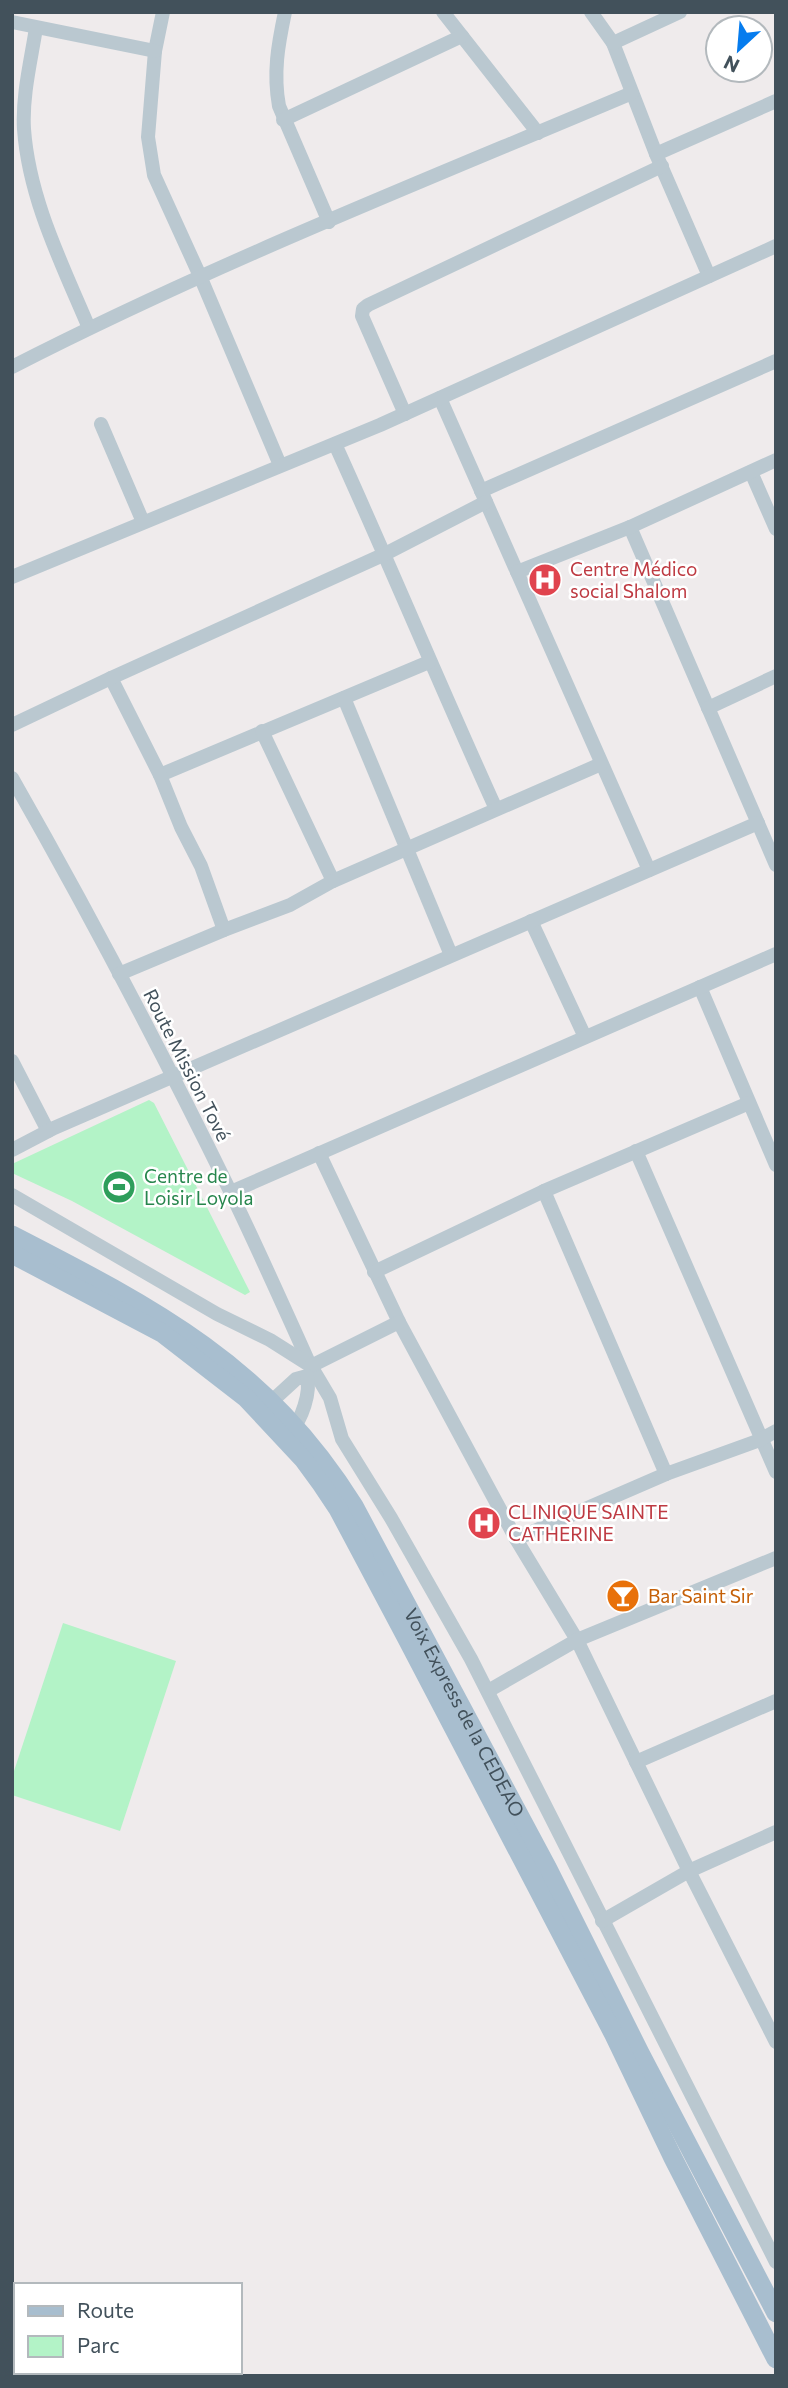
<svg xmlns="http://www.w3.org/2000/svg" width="788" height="2388" font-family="Commissioner,sans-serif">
  <rect width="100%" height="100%" fill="#efebec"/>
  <g fill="#b3f3c7">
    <polygon points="149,1100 154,1103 250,1292 245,1295 72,1201 12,1173 12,1164"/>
    <polygon points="63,1623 176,1661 120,1831 12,1795 12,1777"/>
  </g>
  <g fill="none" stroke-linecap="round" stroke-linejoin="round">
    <g stroke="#bac8d0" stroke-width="14">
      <polyline points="163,12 155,51 148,137 154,175 200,276 280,465"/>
      <path d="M285 12C278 45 273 73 279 106L329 222"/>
      <polyline points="443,12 538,133"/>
      <polyline points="591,12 613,43 656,154 709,276"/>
      <polyline points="12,22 155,51"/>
      <path d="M36 28C31 60 22 96 24 129 29 199 62 264 89 328"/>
      <polyline points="613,43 680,12"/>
      <polyline points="283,120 462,36"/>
      <polyline points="656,154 776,101"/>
      <path d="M12 367C213 264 424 181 632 93"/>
      <polyline points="440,398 649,870"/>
      <polyline points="405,414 362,316 363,309 368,305 662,166"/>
      <polyline points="101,424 143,522"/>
      <path d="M335 444C390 565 441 688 496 809"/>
      <polyline points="751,472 776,529"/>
      <polyline points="481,491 776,361"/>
      <polyline points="630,527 776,865"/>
      <polyline points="517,572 630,527 776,460"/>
      <polyline points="12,577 380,425 776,246"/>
      <polyline points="111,678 160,775 429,662"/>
      <polyline points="344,698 451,955"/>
      <polyline points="708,708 776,676"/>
      <polyline points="12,725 111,678 385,554 486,502"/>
      <polyline points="262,731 333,881 601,764"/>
      <polyline points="160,775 181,827 201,866 224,930"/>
      <path d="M12 778C89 913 162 1052 230 1191 258 1249 284 1307 310 1365"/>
      <polyline points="531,921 585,1037"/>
      <polyline points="119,974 224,930 290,905 333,881"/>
      <polyline points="700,987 776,1165"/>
      <polyline points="12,1061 48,1131"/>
      <polyline points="12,1150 54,1128 758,823"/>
      <polyline points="636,1151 776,1472"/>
      <polyline points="319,1153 399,1322 516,1539 577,1640 689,1871 776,2042"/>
      <polyline points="544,1191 666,1474"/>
      <polyline points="231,1192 776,954"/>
      <polyline points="12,1195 217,1314 270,1340 311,1366 330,1398 342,1439 391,1518 471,1659 776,2262"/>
      <polyline points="374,1272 544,1191 749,1103"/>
      <polyline points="311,1366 399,1322"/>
      <polyline points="272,1401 296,1379 307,1376"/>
      <path d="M290 1432C302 1420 311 1392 307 1376"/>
      <polyline points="516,1539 666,1474 760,1440 776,1431"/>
      <polyline points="488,1691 577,1640 776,1558"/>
      <polyline points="636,1762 776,1701"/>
      <polyline points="602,1921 689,1871 776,1832"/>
    </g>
    <g stroke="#a8becf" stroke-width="19">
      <path id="s1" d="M12 1235C154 1308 267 1366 354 1506L548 1869 640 2053 776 2313"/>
      <polyline points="12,1254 162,1333 246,1398 303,1459 322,1485 338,1509 405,1635 613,2033 673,2158 776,2359"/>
    </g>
  </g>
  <defs>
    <symbol id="hospital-disc" viewBox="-11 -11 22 22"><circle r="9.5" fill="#e0444e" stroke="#fff"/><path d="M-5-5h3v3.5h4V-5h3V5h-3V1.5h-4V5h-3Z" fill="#fff"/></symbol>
    <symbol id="stadium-disc" viewBox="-11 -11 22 22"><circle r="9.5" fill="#2e9e5b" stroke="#fff"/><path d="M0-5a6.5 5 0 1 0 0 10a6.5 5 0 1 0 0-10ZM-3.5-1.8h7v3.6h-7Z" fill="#fff"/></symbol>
    <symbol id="bar-disc" viewBox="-11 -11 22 22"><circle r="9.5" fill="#e8710a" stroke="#fff"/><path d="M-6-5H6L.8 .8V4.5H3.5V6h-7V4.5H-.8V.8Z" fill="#fff"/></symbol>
  </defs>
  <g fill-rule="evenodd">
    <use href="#hospital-disc" x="526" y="561" width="38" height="38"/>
    <use href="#stadium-disc" x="100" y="1168" width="38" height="38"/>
    <use href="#hospital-disc" x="465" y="1504" width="38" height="38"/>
    <use href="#bar-disc" x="604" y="1577" width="38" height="38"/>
  </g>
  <g text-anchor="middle" stroke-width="5" stroke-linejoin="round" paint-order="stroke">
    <g font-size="19" fill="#be3a42" stroke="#fff" text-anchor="start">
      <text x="570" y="576">Centre Médico<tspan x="570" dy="22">social Shalom</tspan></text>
      <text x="508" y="1519">CLINIQUE SAINTE<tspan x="508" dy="22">CATHERINE</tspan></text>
    </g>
    <g font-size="19" fill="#42515b" stroke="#fff">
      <text transform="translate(187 1065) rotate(63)" y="7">Route Mission Tové</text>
      <text dy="7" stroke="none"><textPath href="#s1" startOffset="677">Voix Express de la CEDEAO</textPath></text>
    </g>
    <g font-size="19" fill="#27864d" stroke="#fff" text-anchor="start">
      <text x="144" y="1183">Centre de<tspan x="144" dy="22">Loisir Loyola</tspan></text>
    </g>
    <g font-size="19" fill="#c56008" stroke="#fff" text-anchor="start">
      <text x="648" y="1603">Bar Saint Sir</text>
    </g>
  </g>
  <rect width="788" height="2388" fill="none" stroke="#42515b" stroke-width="28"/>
  <rect x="14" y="2283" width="228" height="91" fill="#ffffff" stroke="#b3b9bd" stroke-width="2"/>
  <rect x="28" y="2306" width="35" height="10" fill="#a8becf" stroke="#b3b9bd" stroke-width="2"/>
  <text x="77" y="2318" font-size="21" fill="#42515b">Route</text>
  <rect x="28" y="2336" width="35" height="21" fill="#b3f3c7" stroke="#b3b9bd" stroke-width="2"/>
  <text x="77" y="2353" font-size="21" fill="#42515b">Parc</text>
  <g transform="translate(739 49) rotate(206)"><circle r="33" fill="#ffffff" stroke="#b3b9bd" stroke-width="2"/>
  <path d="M0-5L12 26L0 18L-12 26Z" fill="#067cee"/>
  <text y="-10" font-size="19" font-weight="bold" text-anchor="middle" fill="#42515b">N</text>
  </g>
</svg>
